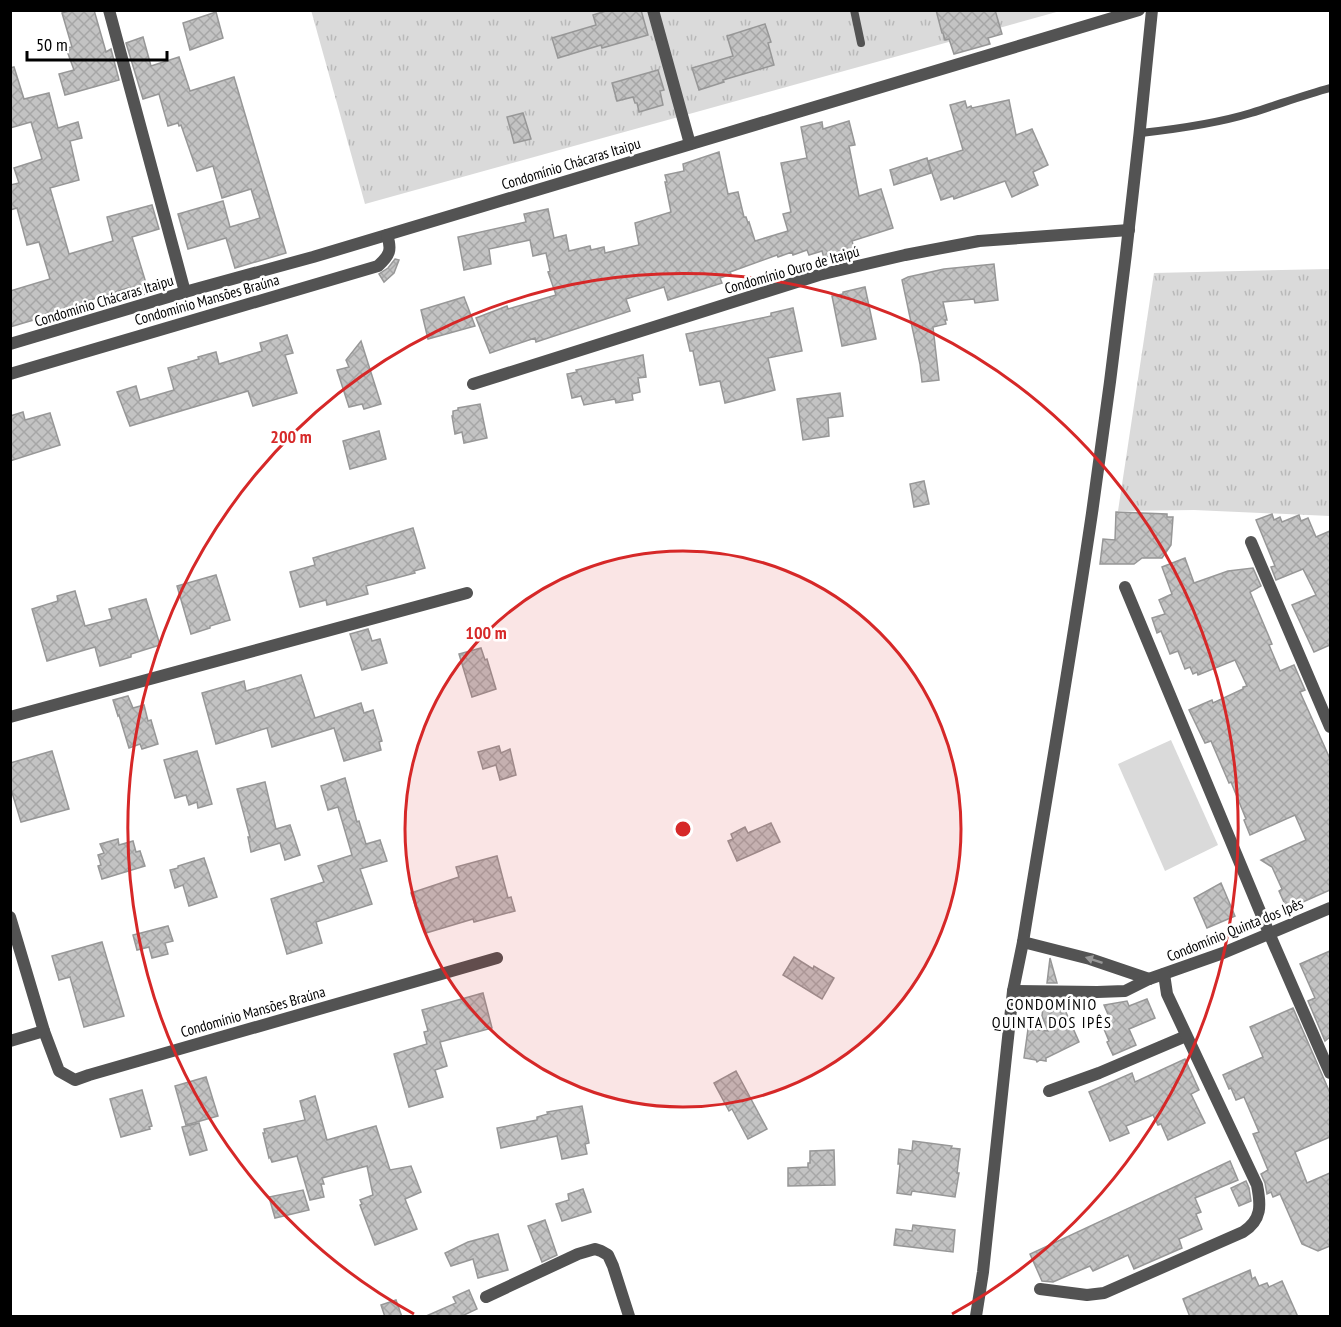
<svg xmlns="http://www.w3.org/2000/svg" width="1341" height="1327" font-family="'PT Sans Narrow',sans-serif">
  <defs>
    <pattern id="grass-tufts" width="24" height="20" patternUnits="userSpaceOnUse" patternTransform="scale(1.5)"><rect width="24" height="20" fill="#dadada"/><path d="M3 7l-1-3M5 7V3M7 7l1-3M15 17l-1-3M17 17v-4M19 17l1-3" fill="none" stroke="#b9b9b9"/></pattern>
    <pattern id="building-cross-hatch" width="8" height="8" patternUnits="userSpaceOnUse" patternTransform="scale(1.5)"><rect width="8" height="8" fill="#c3c3c3"/><path d="M0 0l8 8M0 8l8-8" fill="none" stroke="#a6a6a6"/></pattern>
  </defs>
  <rect width="100%" height="100%" fill="#fff"/>
  <g fill="url(#grass-tufts)">
    <polygon points="311,10 1060,11 365,204"/>
    <polygon points="1330,269 1330,516 1194,510 1118,511 1154,273"/>
  </g>
  <polygon fill="#dadada" points="1171,740 1218,845 1165,871 1118,764"/>
  <g fill="url(#building-cross-hatch)" stroke="#979797" stroke-width="1.5">
    <polygon points="72,10 94,10 106,52 111,49 119,80 65,95 59,74 74,70 66,48 72,47 62,13"/>
    <polygon points="609,10 641,10 648,35 602,48 601,45 558,58 552,38 596,25 593,15"/>
    <polygon points="936,10 995,10 1002,34 988,38 990,44 954,54 949,39 945,40 943,33 942,33"/>
    <polygon points="216,12 223,38 190,50 183,23"/>
    <polygon points="765,24 771,42 768,43 774,65 723,80 724,82 699,90 692,68 733,56 727,36"/>
    <polygon points="143,37 151,66 179,57 190,91 234,77 286,253 235,268 226,238 188,249 178,214 223,201 230,227 260,218 251,189 222,198 213,166 197,171 181,125 179,126 178,123 168,126 159,94 143,99 126,43"/>
    <polygon points="14,67 24,99 49,93 58,128 78,122 82,138 70,141 79,180 50,188 69,254 113,241 107,217 152,205 159,229 132,237 149,293 131,298 128,288 84,302 87,312 39,326 37,319 10,327 10,291 50,279 39,242 27,245 17,208 10,210 10,185 19,183 14,168 42,159 31,122 10,128 10,68"/>
    <polygon points="658,70 664,90 660,91 663,105 639,112 637,103 635,103 633,97 617,101 612,83"/>
    <polygon points="1009,100 1016,135 1032,129 1048,165 1033,172 1038,185 1012,197 1005,181 954,199 953,196 941,200 928,161 963,150 950,105 965,101 967,108 971,106 972,108"/>
    <polygon points="523,113 531,139 514,143 507,117"/>
    <polygon points="849,121 855,145 849,146 859,196 881,189 893,228 852,241 854,248 824,258 822,251 809,255 807,250 793,255 792,252 778,257 777,255 730,272 731,274 720,278 722,283 668,300 664,287 626,299 630,311 536,342 535,338 490,353 476,318 507,306 508,309 556,295 548,272 550,271 546,253 533,256 530,240 489,249 491,264 464,270 458,237 526,222 524,214 548,209 554,238 566,235 569,251 590,246 591,250 604,247 605,253 639,245 635,223 671,212 665,182 667,182 665,175 684,171 683,164 719,152 728,194 738,192 744,217 746,217 748,223 749,222 755,241 788,231 783,214 791,212 781,163 807,158 801,127 822,122 823,129"/>
    <polygon points="927,158 931,173 894,185 890,170"/>
    <polygon points="395,259 399,260 394,273 384,282 379,274 388,268"/>
    <polygon points="994,264 998,300 975,303 974,299 943,302 947,320 945,320 946,324 933,327 939,380 922,382 920,364 902,280 908,277 944,269"/>
    <polygon points="865,287 876,339 842,346 832,296 843,294 843,292"/>
    <polygon points="464,297 475,326 428,339 421,310"/>
    <polygon points="793,308 802,351 768,358 775,390 725,403 720,381 700,385 693,351 690,351 686,334 771,316 771,313"/>
    <polygon points="287,335 293,353 285,355 297,393 253,406 248,391 130,426 117,392 136,386 140,400 174,390 168,368 199,359 198,357 216,352 219,364 262,351 260,343"/>
    <polygon points="361,341 381,404 364,409 362,404 349,407 337,370 349,367 346,360"/>
    <polygon points="643,355 646,377 638,378 640,392 632,394 633,400 616,403 615,399 584,405 581,396 572,398 567,374 577,372 576,370"/>
    <polygon points="840,393 843,416 828,418 829,436 803,440 797,399"/>
    <polygon points="480,404 487,438 464,443 462,432 455,434 452,416 453,416 453,411 458,410 458,408"/>
    <polygon points="23,412 25,420 50,413 60,445 10,461 10,416"/>
    <polygon points="379,431 386,459 350,469 343,441"/>
    <polygon points="924,481 929,504 914,507 910,484"/>
    <polygon points="1116,512 1167,514 1167,517 1173,517 1171,545 1162,558 1142,558 1134,564 1100,564 1103,539 1115,540"/>
    <polygon points="1272,514 1274,520 1280,517 1282,522 1299,515 1301,521 1308,518 1316,537 1330,531 1330,645 1314,652 1292,605 1316,595 1303,569 1276,580 1271,567 1275,566 1256,520"/>
    <polygon points="413,528 425,568 414,571 415,573 366,586 368,594 327,605 326,600 300,607 290,572 315,565 313,558"/>
    <polygon points="1185,558 1194,583 1228,571 1253,568 1261,586 1250,592 1272,644 1269,645 1280,671 1294,665 1305,690 1300,692 1330,759 1330,890 1287,909 1279,891 1282,889 1272,867 1261,860 1306,840 1295,815 1250,835 1244,820 1246,819 1231,782 1229,783 1211,741 1205,743 1189,710 1212,700 1213,703 1243,689 1243,687 1247,686 1235,660 1198,675 1197,672 1193,674 1190,667 1185,669 1178,651 1170,654 1161,631 1157,633 1152,618 1165,614 1159,600 1172,594 1162,567"/>
    <polygon points="216,575 230,620 210,626 210,628 191,634 177,586"/>
    <polygon points="75,591 85,626 112,619 109,609 146,599 160,645 131,654 131,657 100,666 95,647 47,661 32,609 58,601 57,596"/>
    <polygon points="368,629 372,641 380,639 387,663 362,670 350,634"/>
    <polygon points="481,648 485,660 487,659 496,689 472,697 459,654"/>
    <polygon points="301,675 315,718 361,703 364,713 373,710 382,741 379,742 381,750 344,761 334,728 272,747 267,728 216,744 202,693 244,681 246,691"/>
    <polygon points="128,696 133,708 144,705 148,721 151,720 158,744 142,749 140,744 129,748 119,715 118,716 113,700"/>
    <polygon points="499,746 501,753 510,749 516,775 500,780 496,765 483,769 478,752"/>
    <polygon points="52,751 69,809 21,822 10,786 10,763"/>
    <polygon points="197,751 212,804 198,808 197,802 189,805 186,795 175,798 164,760"/>
    <polygon points="345,778 357,822 359,821 366,844 380,840 387,861 360,869 372,904 316,922 322,943 287,954 271,899 324,882 318,866 352,855 338,807 328,810 321,786"/>
    <polygon points="265,782 276,829 290,825 300,855 285,860 280,843 251,852 248,837 250,837 237,789"/>
    <polygon points="771,823 780,842 737,861 728,841 733,839 731,834 745,827 748,833"/>
    <polygon points="118,839 119,845 133,841 136,852 140,851 145,866 102,879 98,866 101,865 98,855 104,853 100,844"/>
    <polygon points="497,856 508,898 511,897 515,911 474,922 473,919 426,933 418,908 416,908 411,893 459,877 456,867"/>
    <polygon points="204,858 217,897 189,906 183,885 175,888 170,870 178,868 178,866"/>
    <polygon points="1221,883 1235,916 1207,928 1194,898"/>
    <polygon points="168,926 173,941 165,943 168,954 152,958 149,947 137,950 133,935"/>
    <polygon points="102,942 124,1016 84,1027 70,977 59,980 52,956"/>
    <polygon points="1330,951 1330,1037 1325,1041 1308,1001 1315,998 1300,964"/>
    <polygon points="794,957 813,969 814,966 834,978 822,999 783,975"/>
    <polygon points="1050,958 1057,983 1047,983"/>
    <polygon points="483,993 492,1028 440,1042 447,1066 435,1070 443,1097 409,1107 394,1054 427,1044 424,1032 428,1031 422,1010"/>
    <polygon points="1147,999 1155,1018 1129,1029 1136,1045 1113,1055 1107,1042 1109,1041 1101,1022 1110,1019 1104,1005 1127,1001 1129,1006"/>
    <polygon points="1044,1000 1062,1000 1065,1010 1079,1042 1046,1058 1046,1061 1040,1060 1037,1062 1036,1060 1024,1058 1028,1029 1048,1031 1042,1016"/>
    <polygon points="1293,1008 1330,1093 1330,1137 1295,1152 1307,1183 1330,1173 1330,1246 1318,1251 1302,1244 1280,1194 1273,1197 1271,1192 1267,1194 1265,1183 1261,1174 1268,1170 1253,1134 1259,1132 1244,1097 1236,1100 1231,1088 1229,1089 1223,1075 1263,1057 1250,1027"/>
    <polygon points="1185,1059 1199,1090 1191,1094 1205,1123 1168,1140 1161,1124 1158,1125 1153,1115 1126,1126 1129,1133 1110,1141 1089,1092 1132,1073 1135,1082"/>
    <polygon points="736,1071 767,1129 748,1139 732,1109 729,1111 714,1083"/>
    <polygon points="206,1077 218,1116 186,1125 175,1086"/>
    <polygon points="142,1090 152,1126 149,1127 150,1129 121,1137 110,1099"/>
    <polygon points="315,1096 327,1140 376,1126 390,1170 411,1166 421,1192 405,1199 417,1229 375,1245 360,1205 362,1204 360,1200 373,1195 367,1166 322,1178 324,1184 321,1184 324,1197 310,1200 297,1156 272,1162 270,1157 269,1158 263,1133 265,1133 264,1129 305,1120 300,1101"/>
    <polygon points="582,1106 589,1143 585,1144 587,1154 562,1159 557,1136 501,1148 497,1128 537,1120 537,1117 548,1114 547,1112"/>
    <polygon points="199,1123 207,1150 190,1155 182,1127"/>
    <polygon points="913,1141 952,1146 951,1148 960,1149 957,1173 959,1173 955,1197 912,1191 911,1195 897,1193 900,1164 898,1164 899,1149 912,1151"/>
    <polygon points="834,1150 835,1185 788,1186 788,1168 808,1167 808,1163 810,1163 810,1151"/>
    <polygon points="1230,1161 1238,1180 1195,1198 1201,1212 1196,1214 1202,1229 1179,1239 1182,1248 1134,1269 1128,1255 1093,1271 1090,1266 1053,1282 1042,1281 1030,1254"/>
    <polygon points="1246,1181 1249,1188 1251,1201 1239,1206 1231,1188"/>
    <polygon points="583,1189 591,1212 562,1221 556,1204 569,1200 568,1194"/>
    <polygon points="303,1190 309,1210 275,1218 269,1197"/>
    <polygon points="545,1220 557,1255 542,1262 528,1226"/>
    <polygon points="913,1225 955,1230 953,1252 894,1245 896,1229 912,1231"/>
    <polygon points="498,1234 508,1270 478,1278 473,1259 451,1266 445,1253 468,1242"/>
    <polygon points="1250,1270 1252,1279 1255,1277 1259,1286 1267,1283 1269,1287 1282,1281 1298,1317 1190,1317 1183,1299"/>
    <polygon points="469,1290 477,1309 460,1317 424,1317 456,1303 453,1297"/>
    <polygon points="396,1300 402,1317 385,1317 381,1305"/>
  </g>
  <g fill="none" stroke-linecap="round" stroke-linejoin="round">
    <g stroke="#535353" stroke-width="8">
      <polyline points="854,10 861,43"/>
      <path d="M1141 133C1177 129 1215 124 1251 113 1277 105 1304 95 1330 88"/>
    </g>
    <g stroke="#535353" stroke-width="12">
      <polyline points="109,10 185,292"/>
      <polyline points="653,10 690,144"/>
      <polyline points="10,344 185,292 313,257 1139,10"/>
      <path d="M10 374 378 266C390 255 392 250 387 235"/>
      <polyline points="473,384 819,275 905,255 979,241 1129,230"/>
      <polyline points="1251,542 1330,727"/>
      <polyline points="1125,587 1269,933 1330,1073"/>
      <polyline points="10,717 467,593"/>
      <polyline points="10,917 44,1031 59,1071 75,1080 89,1075 497,958"/>
      <polyline points="1023,942 1090,959 1149,979"/>
      <polyline points="1013,991 1097,992 1125,991 1149,979 1223,953 1330,908"/>
      <polyline points="10,1041 44,1031"/>
      <polyline points="1049,1091 1099,1073 1186,1036"/>
      <path d="M1040 1289 1087 1295 1104 1293 1243 1232C1262 1220 1261 1205 1257 1185L1167 994 1164 974"/>
      <polyline points="486,1297 578,1254 595,1249 601,1251 608,1255 613,1266 629,1316"/>
    </g>
    <path stroke="#535353" stroke-width="12" d="M976 1316 983 1272 1013 991 1023 942C1046 799 1071 656 1092 513 1116 346 1136 178 1152 10"/>
  </g>
  <defs><path id="oneway-solid" d="M-6-.8H1V-3.2L6.5 0L1 3.2V.8H-6Z" transform="scale(1.5)"/></defs>
  <use fill="#989898" href="#oneway-solid" transform="translate(1094 960) rotate(-162)"/>
  <circle cx="683" cy="829" r="278" fill="#d62828" fill-opacity=".12"/>
  <g fill="none" stroke="#d62828" stroke-width="3">
    <circle cx="683" cy="829" r="278"/>
    <path d="M414 1314A555 555 0 1 1 952 1314"/>
  </g>
  <g text-anchor="middle" stroke-width="5" stroke-linejoin="round" paint-order="stroke">
    <g font-size="15" fill="#000" stroke="#fff">
      <text transform="translate(571 164) rotate(-17)" y="5">Condomínio Chácaras Itaipu</text>
      <text transform="translate(792 270) rotate(-16)" y="5">Condomínio Ouro de Itaipú</text>
      <text transform="translate(207 300) rotate(-16)" y="5">Condomínio Mansões Braúna</text>
      <text transform="translate(104 301) rotate(-17)" y="5">Condomínio Chácaras Itaipu</text>
      <text transform="translate(1235 930) rotate(-22)" y="5">Condomínio Quinta dos Ipês</text>
      <text transform="translate(253 1012) rotate(-16)" y="5">Condomínio Mansões Braúna</text>
    </g>
    <g font-size="16" letter-spacing="1.5" fill="#000" stroke="#fff">
      <text x="1052" y="1010">CONDOMÍNIO<tspan x="1052" dy="18">QUINTA DOS IPÊS</tspan></text>
    </g>
  </g>
  <circle cx="683" cy="829" r="9" fill="#d62828" stroke="#fff" stroke-width="3"/>
  <g font-size="18" text-anchor="middle" font-weight="bold" fill="#d62828" stroke="#fff" stroke-width="5" stroke-linejoin="round" paint-order="stroke">
    <text x="291" y="443">200 m</text>
    <text x="486" y="639">100 m</text>
  </g>
  <rect width="1341" height="1327" fill="none" stroke="#000000" stroke-width="24"/>
  <path d="M27 51v9h140v-9" fill="none" stroke="#000000" stroke-width="3"/>
  <text x="36" y="51" font-size="18" fill="#000000" stroke="#ffffff" stroke-width="4.5" paint-order="stroke">50 m</text>
</svg>
